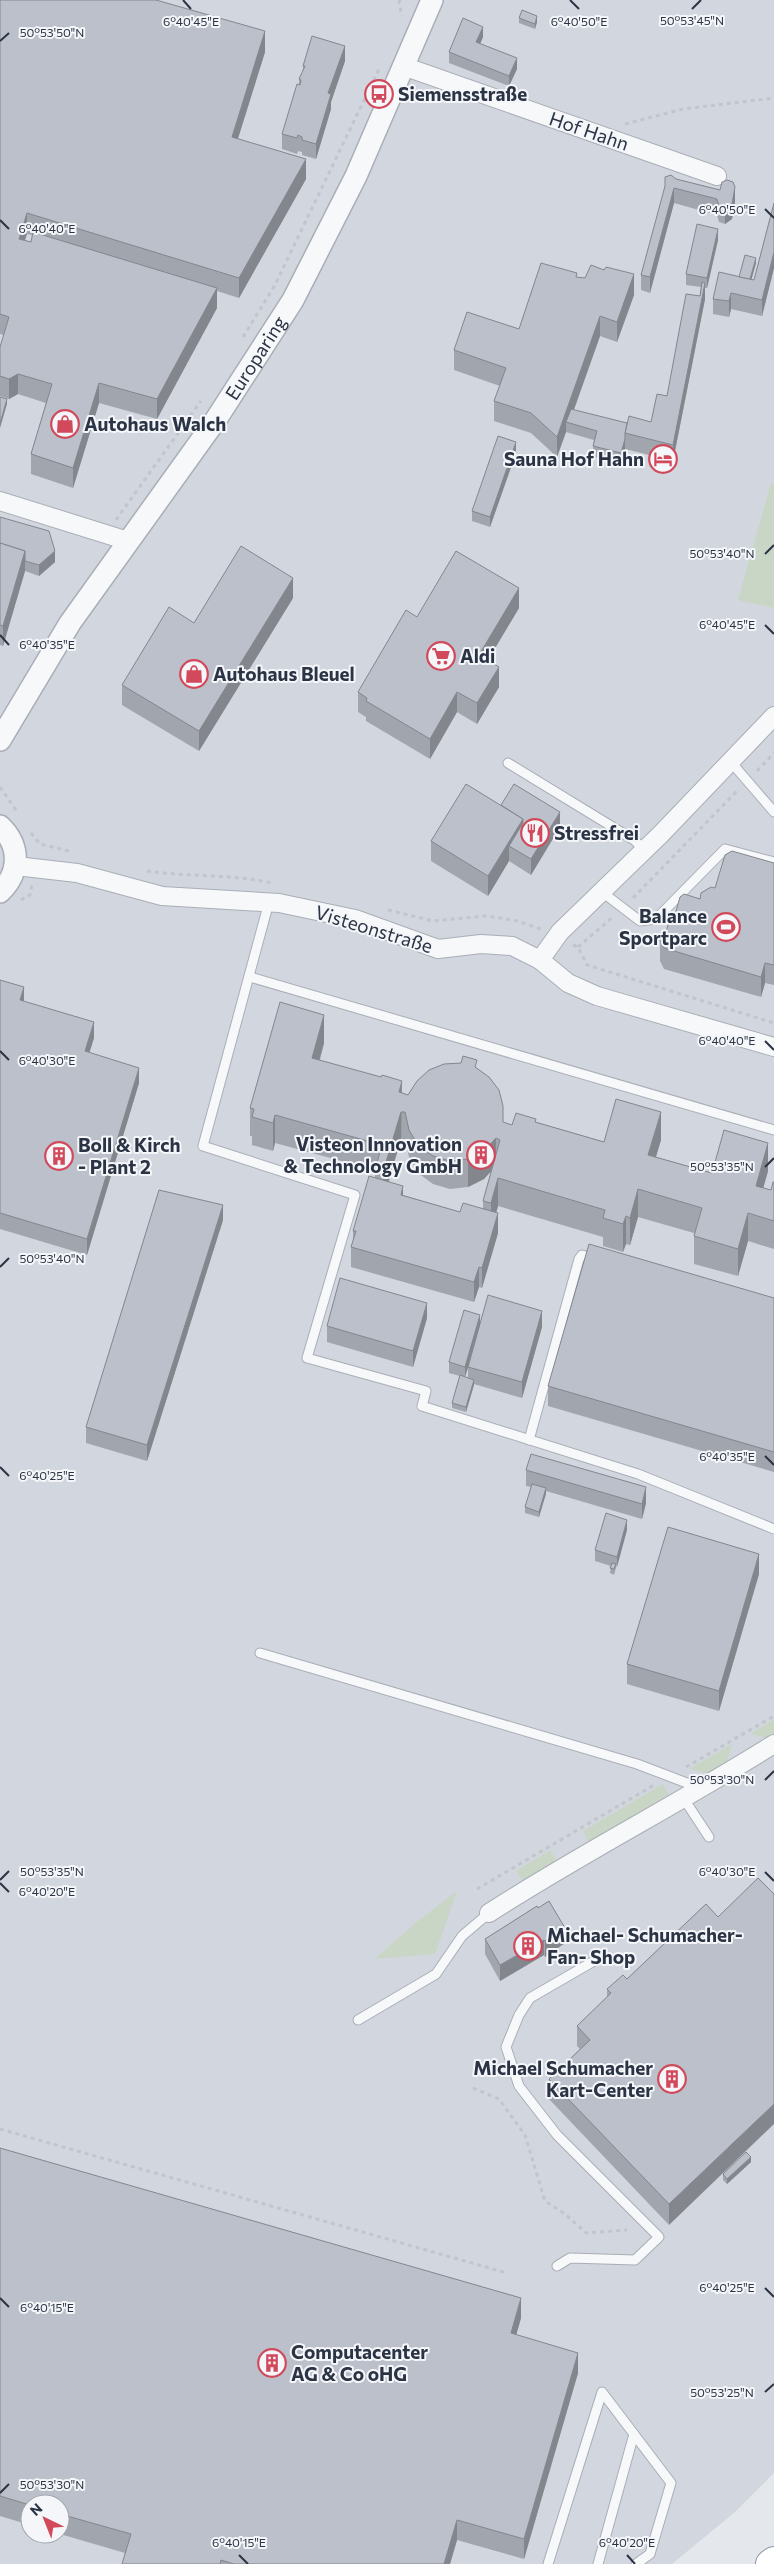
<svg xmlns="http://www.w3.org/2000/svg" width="774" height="2564" font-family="Commissioner,sans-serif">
  <rect width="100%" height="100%" fill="#e4e7ec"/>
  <path fill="#d2d6de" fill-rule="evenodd" d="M0 0H774V2473L735 2512 672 2564H0ZM30 2504H60V2534H30Z"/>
  <g fill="#c9d6c5">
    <polygon points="771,483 774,484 774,608 738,600"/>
    <polygon points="774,1719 774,1734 768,1738 750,1734"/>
    <polygon points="732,1744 727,1762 709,1774 689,1769"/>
    <polygon points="663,1784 669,1796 589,1843 583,1831"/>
    <polygon points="550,1850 557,1861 523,1881 516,1871"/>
    <polygon points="457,1891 435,1954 375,1959 419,1920"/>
  </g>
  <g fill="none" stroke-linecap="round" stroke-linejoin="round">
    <defs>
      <g id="service">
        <polyline points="731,762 774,812"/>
        <polyline points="508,763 634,840 645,850"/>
        <polyline points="602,892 640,921 656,919 725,849 774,862"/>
        <polyline points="269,902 203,1146 355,1195 307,1358 426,1391 422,1406 638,1474 774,1529"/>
        <polyline points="250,977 774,1130"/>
        <polyline points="529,1440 579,1259 582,1255 597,1259"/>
        <polyline points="260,1653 637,1764 700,1788"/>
        <polyline points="684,1799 709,1837"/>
        <polyline points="358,2020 436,1974 462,1936 489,1913"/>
        <polyline points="557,2266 570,2258 635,2260 659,2237 557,2135 519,2086 506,2047 519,2015 530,1998 594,1961"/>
        <polyline points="548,2564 602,2392 671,2483 650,2554 636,2564"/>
        <polyline points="598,2564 634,2434"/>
      </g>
      <g id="minor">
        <polyline points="403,66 717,176"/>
        <polyline points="0,501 128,541"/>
        <polyline points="16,866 77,873 162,896 279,903 355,919 438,949 481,944 512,946 540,960 568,983 597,996 774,1047"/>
        <polyline points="540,960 560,932 661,834 774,716"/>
        <path d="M489 1913C582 1853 680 1803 774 1744"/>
      </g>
      <g id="tertiary">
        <path id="s1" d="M0 740 70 623 215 421 293 300 356 176 432 0"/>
        <path d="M0 826C20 845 21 872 0 892"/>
      </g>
      <polyline id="motorway" points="770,2564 774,2561"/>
    </defs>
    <use href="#service" stroke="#a9aeb7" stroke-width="11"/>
    <use href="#minor" stroke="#a9aeb7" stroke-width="20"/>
    <use href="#tertiary" stroke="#a9aeb7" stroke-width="24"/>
    <use href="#motorway" stroke="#8b94a3" stroke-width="30"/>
    <g stroke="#c2c5cb" stroke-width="3" stroke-dasharray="4 4" stroke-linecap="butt">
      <polyline points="400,0 399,3 402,16"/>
      <polyline points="625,124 683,109 774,98"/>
      <polyline points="243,337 275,285 380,67"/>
      <polyline points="116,520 201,401"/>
      <polyline points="757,771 774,753"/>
      <polyline points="0,787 18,813"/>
      <polyline points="31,833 40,844 73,852"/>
      <path d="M147 871C188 877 231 874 272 883"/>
      <polyline points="633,898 738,790"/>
      <polyline points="21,900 30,895 32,884"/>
      <polyline points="388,910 433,921 486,916 514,920 541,929"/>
      <polyline points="573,945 578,947 587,965 774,1023"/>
      <polyline points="578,947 614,916"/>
      <polyline points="686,1767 774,1716"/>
      <polyline points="477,1889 654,1785"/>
      <polyline points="473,2088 499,2099 525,2135 545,2201 565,2214 586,2233 627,2230"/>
      <polyline points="0,2129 507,2273"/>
    </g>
    <use href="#service" stroke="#f7f8fa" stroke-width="9"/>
    <use href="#minor" stroke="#f7f8fa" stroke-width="18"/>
    <use href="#tertiary" stroke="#f7f8fa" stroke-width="21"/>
    <use href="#motorway" stroke="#fff" stroke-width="28"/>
  </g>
  <g fill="#a1a5ae" fill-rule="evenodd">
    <path d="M0 0 265 52 238 139 306 179 239 298 217 291V308L157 419 99 403 73 488 31 474V454L46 403 18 394 9 399 0 396V347L4 335 0 334ZM27 234 32 235 31 242 24 240Z"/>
    <polygon points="519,18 537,22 535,29 519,23"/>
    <polygon points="483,37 480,44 517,69 509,86 449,63 449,52"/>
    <polygon points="345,61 331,102 331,109 316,159 302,155 302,152 298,151 297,154 282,149 282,134 299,85 299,79 303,71 303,66"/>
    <polygon points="676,179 720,190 735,203 732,219 725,224 719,222 717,215 674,203 650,293 641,290 641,275"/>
    <polygon points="774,203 774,268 762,316 731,309 729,317 713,314 713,299 756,263 751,280 754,280"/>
    <polygon points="718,240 707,288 705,288 705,299 673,461 625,449 621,464 593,457 593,446 594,440 566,432 557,457 531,433 494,421 494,401 500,386 454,370 454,350 519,329 577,277 634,295 617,342 600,336 574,410 627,423 651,422 667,396 700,296 701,287 686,285 686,274"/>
    <polygon points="516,453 490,527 472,521 472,511"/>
    <polygon points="0,517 55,562 39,576 25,571 3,646 0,645"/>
    <polygon points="293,598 199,751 122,705 122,685 194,623"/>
    <polygon points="519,608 488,660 499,687 477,724 457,712 430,759 366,721 366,717 358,712 358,692 417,617"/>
    <polygon points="501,805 560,827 531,875 509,861 488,896 431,861 431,841"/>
    <polygon points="774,863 774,985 765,983 761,997 664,969 660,961 660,941 666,932 675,915 715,888"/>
    <polygon points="0,980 24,1001 94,1038 89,1053 139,1083 87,1255 0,1229"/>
    <path d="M324 1043 320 1060 408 1095 477 1068 503 1122 512 1125 536 1122 604 1142 661 1140 656 1157 712 1173 768 1171 763 1188 771 1190 774 1182V1249L748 1241 738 1276 694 1264V1233L638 1217 630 1245 626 1244 623 1252 603 1246V1237L498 1206 496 1213 498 1233 482 1288 479 1287 474 1302 351 1267V1247L353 1241V1231L375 1177V1170L275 1143 273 1151 252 1145V1136H250V1108ZM401 1139H405L409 1157 418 1173 433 1184 450 1189 468 1187 484 1179 491 1171 483 1201V1209L460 1212 403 1195 389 1181Z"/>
    <polygon points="223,1220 147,1461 86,1443 86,1427"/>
    <polygon points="774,1298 774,1472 548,1406 548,1386"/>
    <polygon points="427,1318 413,1367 327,1342 327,1326"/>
    <path d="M480 1324 542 1327 522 1398 474 1384 466 1412 452 1408V1403L460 1376 449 1373V1362ZM468 1368V1378L465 1377Z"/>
    <polygon points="526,1470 646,1503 642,1519 546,1491 539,1517 525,1513 525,1507 531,1487 526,1486"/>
    <polygon points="627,1530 614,1575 610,1573 611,1566 595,1561 595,1550"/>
    <polygon points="759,1574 719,1711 627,1684 627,1664"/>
    <polygon points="706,1904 669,2225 549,2099 549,2079 580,2049 577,2046 577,2026 607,1997 607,1989 627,1979"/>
    <polygon points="537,1906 565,1943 545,1957 544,1955 500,1981 485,1954 485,1939"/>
    <polygon points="0,2148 521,2318 516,2335 578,2373 524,2559 457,2540 450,2564 122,2564 125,2553 60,2534 60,2504 30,2504 30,2525 0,2516"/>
    <polygon points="751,2162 727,2184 723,2180 723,2174"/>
  </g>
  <g fill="#83868d">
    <polygon points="537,16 537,22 535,29 535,24"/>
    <polygon points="483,27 483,37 476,53 476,42"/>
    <polygon points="265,31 265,52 232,157 232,137"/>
    <polygon points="345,46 345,61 331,102 331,109 316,159 316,144 328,93"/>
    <polygon points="517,58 517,69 509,86 509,76"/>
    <polygon points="306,159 306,179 239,298 239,278"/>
    <polygon points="735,187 735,203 732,219 725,224 725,209"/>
    <polygon points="674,188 674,203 650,293 650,277"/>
    <polygon points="27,213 27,234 19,259 19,239"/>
    <polygon points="718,229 718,240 707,288 707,278"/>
    <polygon points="774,252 774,268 762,316 762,300"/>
    <polygon points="756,258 756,263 750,285 750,279"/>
    <polygon points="634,274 634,295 617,342 617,322"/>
    <polygon points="705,283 705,299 673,461 673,445"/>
    <polygon points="217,288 217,308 157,419 157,399"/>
    <polygon points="731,293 731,309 729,317 729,301"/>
    <polygon points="600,316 600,336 569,423 566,422 566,432 557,457 557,437"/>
    <polygon points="18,374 18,394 9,399 9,379"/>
    <polygon points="99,383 99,403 73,488 73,468"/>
    <polygon points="7,399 7,404 0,428 0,423"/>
    <polygon points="625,439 625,449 621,464 621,453"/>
    <polygon points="516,442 516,453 490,527 490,517"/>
    <polygon points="25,551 25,571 3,646 3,626"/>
    <polygon points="55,551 55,562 39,576 39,565"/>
    <polygon points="293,578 293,598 199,751 199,731"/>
    <polygon points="519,588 519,608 479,675 479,655"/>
    <polygon points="499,667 499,687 477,724 477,703"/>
    <polygon points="457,692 457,712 430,759 430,739"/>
    <polygon points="560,812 560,827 531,875 531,859"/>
    <polygon points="523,819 523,839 509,846 509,861 488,896 488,876"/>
    <polygon points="765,963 765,983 761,997 761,977"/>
    <polygon points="24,987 24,1003 20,1000"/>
    <polygon points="324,1015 324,1043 312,1085 312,1058"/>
    <polygon points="94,1022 94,1038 85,1067 85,1051"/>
    <polygon points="139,1068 139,1083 87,1255 87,1239"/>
    <polygon points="402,1081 401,1139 383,1200 383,1172 399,1092"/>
    <polygon points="661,1112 661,1140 648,1182 648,1155"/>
    <polygon points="275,1115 275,1143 273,1151 273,1123"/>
    <polygon points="496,1138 496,1166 484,1179 468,1187 468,1159"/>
    <polygon points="768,1143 768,1171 756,1214 756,1186"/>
    <polygon points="498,1178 498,1206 491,1231 491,1203"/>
    <polygon points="403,1186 403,1206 401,1195"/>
    <polygon points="638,1189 638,1217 630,1245 630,1218"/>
    <polygon points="223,1205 223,1220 147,1461 147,1445"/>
    <polygon points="498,1213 498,1233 482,1288 482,1268"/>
    <polygon points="748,1213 748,1241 738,1276 738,1249"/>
    <polygon points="626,1216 626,1244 623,1252 623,1224"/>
    <polygon points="479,1267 479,1287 474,1302 474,1282"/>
    <polygon points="427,1303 427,1318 413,1367 413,1351"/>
    <polygon points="542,1311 542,1327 522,1398 522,1382"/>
    <polygon points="480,1315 480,1325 465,1377 465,1367"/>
    <polygon points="474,1380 474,1385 466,1412 466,1407"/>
    <polygon points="646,1487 646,1503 642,1519 642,1504"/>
    <polygon points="546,1488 546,1494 539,1517 539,1512"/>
    <polygon points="627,1520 627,1530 617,1567 617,1557"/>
    <polygon points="759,1554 759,1574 719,1711 719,1691"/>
    <polygon points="565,1928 565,1943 545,1957 545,1941"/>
    <polygon points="544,1940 544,1955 500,1981 500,1965"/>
    <polygon points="774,2104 774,2124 669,2225 669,2204"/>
    <polygon points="751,2157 751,2162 727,2184 727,2179"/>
    <polygon points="521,2298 521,2318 511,2353 511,2333"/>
    <polygon points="578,2353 578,2373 524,2559 524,2539"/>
    <polygon points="457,2520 457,2540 450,2564 444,2564"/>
  </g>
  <g fill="#bbc0ca" stroke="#83868d">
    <polygon points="0,0 156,0 265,31 232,137 306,159 239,278 27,213 19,239 31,242 33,232 217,288 157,399 99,383 73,468 31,454 52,384 18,374 9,379 0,376 0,347 9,317 0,314"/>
    <polygon points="522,10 537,16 535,24 519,18"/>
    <polygon points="463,18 483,27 476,42 517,58 509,76 449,52"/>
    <polygon points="312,36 345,46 328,93 331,94 316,144 302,140 302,137 298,135 297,138 282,134 297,84 300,85 301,80 299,79 305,66 303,66"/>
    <polygon points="671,175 676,179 720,190 722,182 727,180 733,182 735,187 732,204 725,209 719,206 717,199 674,188 650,277 641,275 665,186 665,177"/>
    <polygon points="774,203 774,252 762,300 731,293 729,301 713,299 719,272 754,280"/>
    <polygon points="697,224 718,229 707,278 686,274"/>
    <polygon points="745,255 756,258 750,279 739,277"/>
    <polygon points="541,263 577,273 576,277 585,278 591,265 604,270 606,267 634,274 617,322 600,316 557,437 531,413 494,401 506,368 454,350 467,312 519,329"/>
    <polygon points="702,282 705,283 673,445 625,433 629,416 651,422 657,394 667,396 686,294 700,296"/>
    <polygon points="0,397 7,399 0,423"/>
    <polygon points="571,409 627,423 625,433 625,439 621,453 593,446 597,431 566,422"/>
    <polygon points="498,436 516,442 490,517 472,511"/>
    <polygon points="0,517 49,531 55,551 39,565 25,561 25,551 0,543"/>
    <polygon points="0,543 25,551 3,626 0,625"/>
    <polygon points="241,546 293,578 199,731 122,685 169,607 194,623"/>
    <polygon points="456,551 519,588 479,655 499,667 477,703 457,692 430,739 366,701 367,698 358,692 406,610 417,617"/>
    <polygon points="466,784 523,819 488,876 431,841"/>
    <polygon points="514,784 560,812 531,859 509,846 523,823 523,819 501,805"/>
    <polygon points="732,851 774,863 774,965 765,963 761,977 664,948 660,941 662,934 666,932 670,918 675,915 680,897 684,894 700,899 701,893 711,887 715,888 725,855"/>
    <polygon points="0,980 24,987 20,1000 94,1022 85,1051 139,1068 87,1239 0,1213"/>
    <polygon points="280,1002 324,1015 312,1058 381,1077 382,1075 402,1081 399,1092 408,1095 417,1081 429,1070 444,1064 461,1063 463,1056 477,1060 475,1067 489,1077 499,1090 503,1106 503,1122 512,1125 516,1113 536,1119 535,1122 604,1142 616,1099 661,1112 648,1155 712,1173 724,1130 768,1143 756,1186 771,1190 773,1182 774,1182 774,1221 748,1213 738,1249 694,1236 702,1208 638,1189 630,1218 626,1216 623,1224 603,1218 605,1210 498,1178 491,1203 483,1201 500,1140 496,1138 484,1151 468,1159 450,1161 433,1156 418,1145 409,1130 405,1112 401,1112 383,1172 375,1170 382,1145 275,1115 273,1123 252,1117 254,1109 250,1108"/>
    <polygon points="369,1176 403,1186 401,1195 460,1212 463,1203 498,1213 482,1268 479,1267 474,1282 351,1247 356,1231 353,1231"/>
    <polygon points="159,1190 223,1205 147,1445 86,1427"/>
    <polygon points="589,1244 774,1298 774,1452 548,1386"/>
    <polygon points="340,1278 427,1303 413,1351 327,1326"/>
    <polygon points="488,1295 542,1311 522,1382 468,1367"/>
    <polygon points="464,1310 480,1315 465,1367 449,1362"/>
    <polygon points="460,1375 474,1380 466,1407 452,1403"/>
    <polygon points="531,1454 646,1487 642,1504 526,1470"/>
    <polygon points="532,1484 546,1488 539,1512 525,1507"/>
    <polygon points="606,1513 627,1520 617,1557 595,1550"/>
    <polygon points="668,1527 759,1554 719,1691 627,1664"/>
    <polygon points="612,1563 616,1564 614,1569 610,1568"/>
    <polygon points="758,1878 774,1894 774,2104 669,2204 549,2079 590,2040 577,2026 611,1993 607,1989 623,1975 627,1979 706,1904 718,1917"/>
    <polygon points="549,1901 565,1928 545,1941 544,1940 500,1965 485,1939 537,1906 538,1908"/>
    <polygon points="0,2148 521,2298 511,2333 578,2353 524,2539 457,2520 444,2564 234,2564 221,2560 220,2564 122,2564 131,2534 60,2514 60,2504 30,2504 30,2505 0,2496"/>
    <polygon points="746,2152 751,2157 727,2179 723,2174"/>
  </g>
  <path fill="none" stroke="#2b3445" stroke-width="2" d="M183 0 191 9M570 0 579 9M692 9 701 0M0 41 9 33M765 209 774 218M0 220 9 229M765 554 774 545M765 625 774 634M0 635 9 645M765 1041 774 1050M0 1051 9 1060M765 1167 774 1158M0 1267 9 1258M765 1456 774 1465M0 1467 9 1476M765 1780 774 1771M765 1872 774 1881M0 1880 9 1871M0 1883 9 1892M765 2288 774 2297M0 2298 9 2307M765 2392 774 2384M0 2493 9 2484M239 2555 248 2564M627 2555 635 2564"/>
  <defs>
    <symbol id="bus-ring" viewBox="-11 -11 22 22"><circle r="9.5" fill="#f4f6f9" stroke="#d1495b" stroke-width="1.5"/><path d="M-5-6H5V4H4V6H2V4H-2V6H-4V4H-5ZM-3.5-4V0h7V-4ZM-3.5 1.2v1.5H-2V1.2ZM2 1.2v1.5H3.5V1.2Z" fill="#d1495b"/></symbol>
    <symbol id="shop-ring" viewBox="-11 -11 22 22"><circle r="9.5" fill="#f4f6f9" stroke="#d1495b" stroke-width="1.5"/><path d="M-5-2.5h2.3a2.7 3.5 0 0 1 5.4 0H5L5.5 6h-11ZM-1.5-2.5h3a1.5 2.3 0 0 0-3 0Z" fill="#d1495b"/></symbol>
    <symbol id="hotel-ring" viewBox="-11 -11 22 22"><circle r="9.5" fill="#f4f6f9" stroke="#d1495b" stroke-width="1.5"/><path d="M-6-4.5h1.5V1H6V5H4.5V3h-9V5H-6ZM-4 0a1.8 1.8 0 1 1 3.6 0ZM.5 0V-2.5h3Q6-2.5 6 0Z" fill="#d1495b"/></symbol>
    <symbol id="supermarket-ring" viewBox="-11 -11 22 22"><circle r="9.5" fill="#f4f6f9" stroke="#d1495b" stroke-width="1.5"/><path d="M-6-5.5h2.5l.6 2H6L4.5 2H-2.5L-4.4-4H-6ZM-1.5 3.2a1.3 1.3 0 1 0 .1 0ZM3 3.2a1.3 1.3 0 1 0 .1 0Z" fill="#d1495b"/></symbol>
    <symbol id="restaurant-ring" viewBox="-11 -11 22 22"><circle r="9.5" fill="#f4f6f9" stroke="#d1495b" stroke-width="1.5"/><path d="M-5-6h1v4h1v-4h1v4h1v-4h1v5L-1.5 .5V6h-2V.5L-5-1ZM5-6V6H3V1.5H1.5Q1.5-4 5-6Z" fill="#d1495b"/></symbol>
    <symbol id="stadium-ring" viewBox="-11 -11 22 22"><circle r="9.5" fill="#f4f6f9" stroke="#d1495b" stroke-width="1.5"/><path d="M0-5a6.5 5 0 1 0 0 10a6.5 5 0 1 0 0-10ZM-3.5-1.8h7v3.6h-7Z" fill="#d1495b"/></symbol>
    <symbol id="building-ring" viewBox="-11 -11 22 22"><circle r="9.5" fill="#f4f6f9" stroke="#d1495b" stroke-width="1.5"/><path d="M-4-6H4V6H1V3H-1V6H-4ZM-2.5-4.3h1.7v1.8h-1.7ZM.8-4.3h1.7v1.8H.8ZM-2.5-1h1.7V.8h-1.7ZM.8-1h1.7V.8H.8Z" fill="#d1495b"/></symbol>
  </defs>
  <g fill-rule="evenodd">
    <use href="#bus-ring" x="363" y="78" width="32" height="32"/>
    <use href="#shop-ring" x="49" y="408" width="32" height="32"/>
    <use href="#hotel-ring" x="647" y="443" width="32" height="32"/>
    <use href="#supermarket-ring" x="425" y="640" width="32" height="32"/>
    <use href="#shop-ring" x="178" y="658" width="32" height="32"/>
    <use href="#restaurant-ring" x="519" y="817" width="32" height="32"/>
    <use href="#stadium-ring" x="710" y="911" width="32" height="32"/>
    <use href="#building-ring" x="465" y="1139" width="32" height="32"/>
    <use href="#building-ring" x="43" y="1140" width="32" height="32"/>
    <use href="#building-ring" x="512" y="1930" width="32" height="32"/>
    <use href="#building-ring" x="656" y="2063" width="32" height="32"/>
    <use href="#building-ring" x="256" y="2347" width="32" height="32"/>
  </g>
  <g text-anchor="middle" stroke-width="4" stroke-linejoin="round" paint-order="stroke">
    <g font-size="19" font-weight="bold" fill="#2b3445" stroke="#f4f6f9" text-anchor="start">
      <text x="398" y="101">Siemensstraße</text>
      <text x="84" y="431">Autohaus Walch</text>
      <text x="644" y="466" text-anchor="end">Sauna Hof Hahn</text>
      <text x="460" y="663">Aldi</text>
      <text x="213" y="681">Autohaus Bleuel</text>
      <text x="554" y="840">Stressfrei</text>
      <text x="707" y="923" text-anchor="end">Balance<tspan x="707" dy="22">Sportparc</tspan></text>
      <text x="462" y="1151" text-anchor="end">Visteon Innovation<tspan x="462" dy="22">&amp; Technology GmbH</tspan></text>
      <text x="78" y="1152">Boll &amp; Kirch<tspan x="78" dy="22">- Plant 2</tspan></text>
      <text x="547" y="1942">Michael- Schumacher-<tspan x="547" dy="22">Fan- Shop</tspan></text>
      <text x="653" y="2075" text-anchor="end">Michael Schumacher<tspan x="653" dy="22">Kart-Center</tspan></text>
      <text x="291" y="2359">Computacenter<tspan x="291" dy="22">AG &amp; Co oHG</tspan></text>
    </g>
    <g font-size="19" fill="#2b3445" stroke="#f4f6f9">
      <text transform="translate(589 131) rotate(19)" y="7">Hof Hahn</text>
      <text dy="7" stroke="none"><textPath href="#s1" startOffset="460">Europaring</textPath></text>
      <text transform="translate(374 929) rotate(17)" y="7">Visteonstraße</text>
    </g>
  </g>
  <g font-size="12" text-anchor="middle" fill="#2b3445" stroke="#f4f6f9" stroke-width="4" stroke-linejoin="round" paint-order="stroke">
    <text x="692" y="25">50°53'45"N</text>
    <text x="191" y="26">6°40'45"E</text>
    <text x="579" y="26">6°40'50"E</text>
    <text x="52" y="37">50°53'50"N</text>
    <text x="727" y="214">6°40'50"E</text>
    <text x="47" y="233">6°40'40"E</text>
    <text x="722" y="558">50°53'40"N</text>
    <text x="727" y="629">6°40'45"E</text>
    <text x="47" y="649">6°40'35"E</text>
    <text x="727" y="1045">6°40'40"E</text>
    <text x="47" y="1065">6°40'30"E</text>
    <text x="722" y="1171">50°53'35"N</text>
    <text x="52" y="1263">50°53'40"N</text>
    <text x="727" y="1461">6°40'35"E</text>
    <text x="47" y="1480">6°40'25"E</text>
    <text x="722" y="1784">50°53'30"N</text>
    <text x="52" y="1876">50°53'35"N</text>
    <text x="727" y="1876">6°40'30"E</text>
    <text x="47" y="1896">6°40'20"E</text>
    <text x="727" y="2292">6°40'25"E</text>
    <text x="47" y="2312">6°40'15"E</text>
    <text x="722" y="2397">50°53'25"N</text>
    <text x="52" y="2489">50°53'30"N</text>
    <text x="239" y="2547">6°40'15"E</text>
    <text x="627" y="2547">6°40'20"E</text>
  </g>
  <g transform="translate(45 2519) rotate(317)"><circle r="24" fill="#f4f6f9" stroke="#a4a8b1"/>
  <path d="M0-4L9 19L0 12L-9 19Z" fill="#d1495b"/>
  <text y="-8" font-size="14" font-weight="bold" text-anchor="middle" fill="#2b3445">N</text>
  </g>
</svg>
